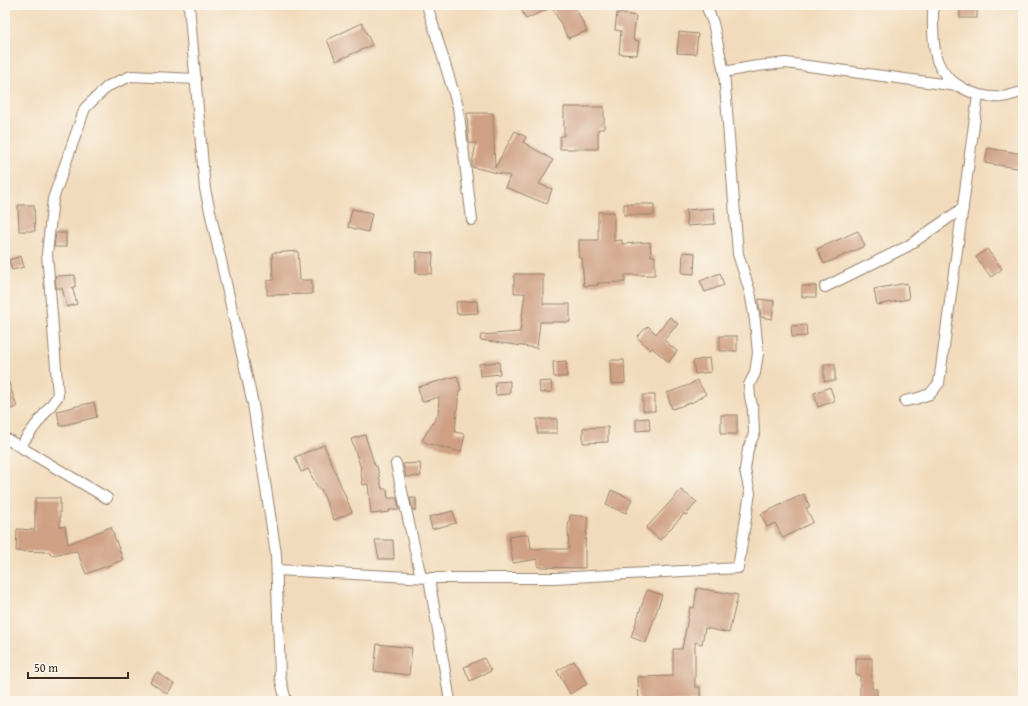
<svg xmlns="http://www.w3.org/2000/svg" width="1028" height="706" font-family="'Gentium Book Plus',serif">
  <rect width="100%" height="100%" fill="#fbf7ec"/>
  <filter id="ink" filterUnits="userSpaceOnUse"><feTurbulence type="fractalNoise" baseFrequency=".025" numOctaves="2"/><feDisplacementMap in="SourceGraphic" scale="8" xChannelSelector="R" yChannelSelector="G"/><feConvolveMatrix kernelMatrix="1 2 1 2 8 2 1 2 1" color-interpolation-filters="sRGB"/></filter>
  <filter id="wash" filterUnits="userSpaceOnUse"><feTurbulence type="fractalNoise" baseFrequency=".012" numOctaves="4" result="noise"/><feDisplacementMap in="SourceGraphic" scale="16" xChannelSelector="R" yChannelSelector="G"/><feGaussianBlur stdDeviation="0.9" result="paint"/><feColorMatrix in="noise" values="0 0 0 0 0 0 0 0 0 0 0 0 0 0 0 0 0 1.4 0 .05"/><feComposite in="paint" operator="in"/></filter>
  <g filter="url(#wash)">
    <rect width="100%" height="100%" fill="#f2dbbc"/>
    <g id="blocks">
      <g fill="#cfa084">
        <polygon points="519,5 574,5 587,31 568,38 552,7 526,19"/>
        <rect x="960" y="5" width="17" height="13"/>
        <polygon points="617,13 636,16 633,40 639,41 637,55 619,54 621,31 615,30"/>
        <polygon points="362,23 372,45 336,61 327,40"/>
        <polygon points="679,32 698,34 696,54 677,53"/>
        <polygon points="564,107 604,107 604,129 598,129 598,149 560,149 560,136 564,136"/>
        <polygon points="467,113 493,113 495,168 515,131 526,137 523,142 553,160 539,184 552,189 547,204 505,187 510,176 472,167 472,164 476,143 469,143 468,131"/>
        <polygon points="988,148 1023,154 1023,169 985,163"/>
        <rect x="624" y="204" width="30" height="11"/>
        <polygon points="18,205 34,205 35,231 19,231"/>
        <polygon points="714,208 715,224 687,226 686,210"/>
        <polygon points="352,209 372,213 368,232 348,227"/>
        <polygon points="598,212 614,212 614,241 622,240 622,244 650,242 651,256 655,256 655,275 625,275 625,282 598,283 598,285 584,286 582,258 579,258 579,240 598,240"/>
        <polygon points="858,231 865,246 824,264 817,249"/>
        <polygon points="56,233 66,233 66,247 54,247"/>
        <polygon points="987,249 1002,269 991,277 976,257"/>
        <polygon points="298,251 300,280 312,280 312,294 267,295 267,281 273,280 272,253"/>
        <polygon points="416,252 433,253 432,274 416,273"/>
        <polygon points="683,252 695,253 694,274 682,273"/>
        <polygon points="21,256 24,267 12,270 9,260"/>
        <polygon points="720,273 724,285 705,292 700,281"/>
        <polygon points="514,274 543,274 543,304 570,304 570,322 540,322 537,348 480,340 481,335 520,332 525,293 514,293"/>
        <polygon points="75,275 75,287 72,287 77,304 67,307 62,288 56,288 55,276"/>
        <polygon points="907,283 909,299 877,305 874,289"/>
        <rect x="802" y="286" width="14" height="11"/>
        <polygon points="759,299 774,301 772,319 761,317 759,304"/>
        <polygon points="477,301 478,313 457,314 456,302"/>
        <polygon points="670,317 678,324 664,340 677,351 669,362 652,348 650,350 637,337 648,326 656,334"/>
        <polygon points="806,325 807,336 792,337 791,326"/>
        <rect x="720" y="336" width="17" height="15"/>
        <polygon points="709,358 711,372 695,374 693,361"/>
        <polygon points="610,360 624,360 625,383 611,384"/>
        <polygon points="566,361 567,377 554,377 553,362"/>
        <polygon points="499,362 500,374 480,376 479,364"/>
        <rect x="824" y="364" width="11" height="17"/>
        <polygon points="457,376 461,390 459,391 455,432 465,434 461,452 429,444 422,440 438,415 439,397 422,402 418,387"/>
        <polygon points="5,377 7,377 17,407 5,411"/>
        <polygon points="697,380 706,394 693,402 672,409 667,393 689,385"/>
        <polygon points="510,381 510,394 496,395 495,382"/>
        <polygon points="551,381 552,392 540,393 539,382"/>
        <polygon points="830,387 835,401 818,407 814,393"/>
        <rect x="643" y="395" width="12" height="16"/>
        <polygon points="94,402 97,417 60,426 57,411"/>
        <rect x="721" y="415" width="16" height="19"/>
        <polygon points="649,418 650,430 636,431 636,419"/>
        <rect x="537" y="419" width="20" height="14"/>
        <polygon points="608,427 608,442 583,443 583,428"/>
        <polygon points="365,435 375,466 377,466 382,489 387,489 388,498 397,498 399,510 389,510 390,512 371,514 368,484 363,485 360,468 361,468 351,439"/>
        <polygon points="324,445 352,512 334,520 321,489 319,490 308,469 301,472 295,457"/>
        <polygon points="420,463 421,476 406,477 403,464"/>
        <polygon points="611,490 632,499 626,513 606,505"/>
        <polygon points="681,490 697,502 686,515 684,514 660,540 646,528"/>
        <polygon points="804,494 810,507 806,508 813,522 783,538 775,523 767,527 761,514"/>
        <polygon points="35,498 60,498 60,527 65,526 68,544 111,527 123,560 86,574 77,551 51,555 50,552 16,551 17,529 35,530"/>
        <polygon points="410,498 416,498 416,510 413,510"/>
        <polygon points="453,511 456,523 432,529 429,517"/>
        <polygon points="570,515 588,517 585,545 585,568 538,567 538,559 513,563 509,537 529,534 531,549 569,549 568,528"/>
        <polygon points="375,540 393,540 394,559 379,559"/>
        <polygon points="697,588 738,595 729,633 705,628 702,644 695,642 695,687 700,687 700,701 676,701 676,700 639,701 638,677 673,676 673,649 682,649 690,607 694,608"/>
        <polygon points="647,590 662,595 646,643 631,637"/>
        <polygon points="377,644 412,648 409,675 374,671"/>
        <polygon points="484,658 491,671 470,681 464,667"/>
        <polygon points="856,658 872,658 872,689 877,689 877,701 860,701 860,675 856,675"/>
        <polygon points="574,661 587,684 570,694 557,671"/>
        <polygon points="157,672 174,684 167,694 150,682"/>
      </g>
    </g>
  </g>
  <g filter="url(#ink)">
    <use href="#blocks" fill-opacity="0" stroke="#96826d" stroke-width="1"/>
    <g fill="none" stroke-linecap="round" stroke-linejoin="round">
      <defs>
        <g id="street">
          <polyline points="189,5 205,189 253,404 276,554 280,677 286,701"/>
          <polyline points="427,5 458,107 472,220"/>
          <path d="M933 5C933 22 932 44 937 60 946 85 977 99 1002 97 1009 96 1016 93 1023 92"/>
          <polyline points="724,72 757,66 786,63 957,86"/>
          <polyline points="825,287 908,246 963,208"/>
          <polyline points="905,401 915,399 930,394 939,383 978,95"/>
          <polyline points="5,438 107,498"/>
          <polyline points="20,446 58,396 52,314 47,254 53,199 85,108 108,86 131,76 196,79"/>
          <polyline points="396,464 421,577"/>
          <polyline points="277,570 429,578 450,701"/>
          <polyline points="429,578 555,578 738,568 750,493 745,470 748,449 754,434 753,410 750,397 749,385 755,373 758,353 755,321 750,292 738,254 724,72 713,23 706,5"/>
        </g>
      </defs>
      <use href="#street" stroke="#96826d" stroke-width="12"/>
      <use href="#street" stroke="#fff" stroke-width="10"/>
    </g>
  </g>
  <rect width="1028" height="706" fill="none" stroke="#fbf7ec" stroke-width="20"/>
  <path d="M28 672v6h100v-6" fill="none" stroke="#3b2a1e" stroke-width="2"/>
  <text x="34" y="672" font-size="12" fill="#3b2a1e" stroke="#fbf7ec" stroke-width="3" paint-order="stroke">50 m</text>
</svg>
